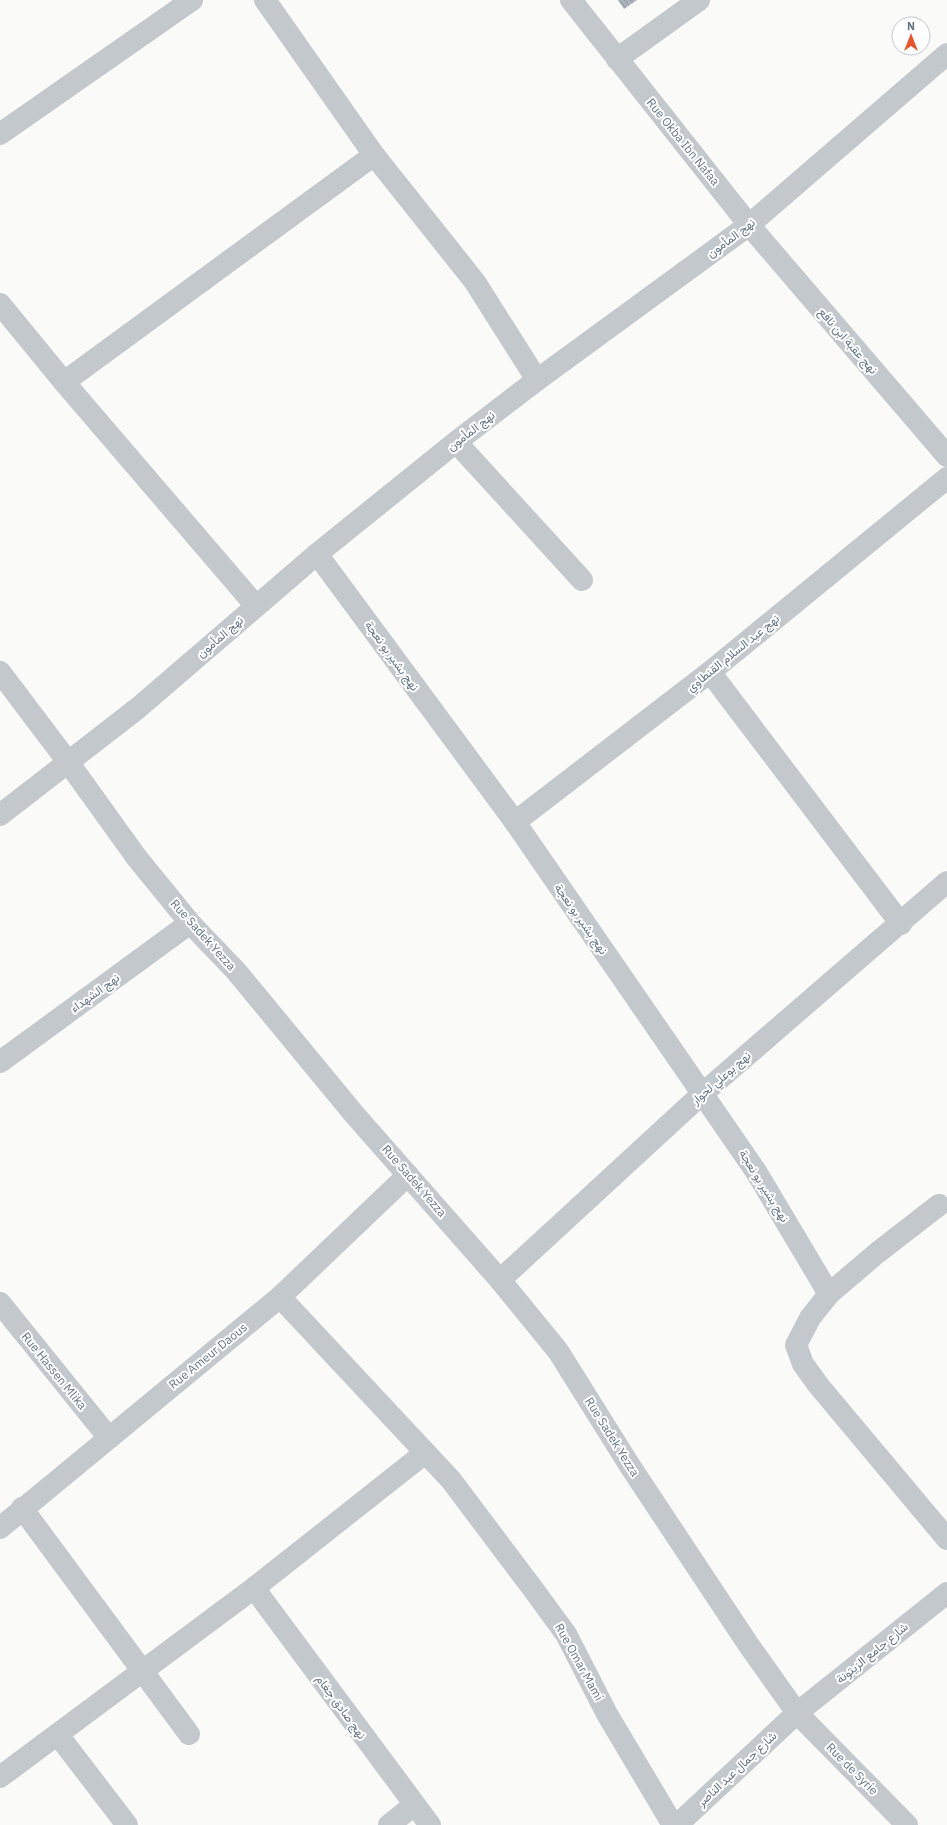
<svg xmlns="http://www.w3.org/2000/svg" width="947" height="1825" font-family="'IBM Plex Sans',Vazirmatn,sans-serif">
  <defs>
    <pattern id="building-back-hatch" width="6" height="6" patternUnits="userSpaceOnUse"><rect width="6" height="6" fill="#aab3b9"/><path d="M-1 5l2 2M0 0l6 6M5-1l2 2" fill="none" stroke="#8e969c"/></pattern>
  </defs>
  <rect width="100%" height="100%" fill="#fafaf8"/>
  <polygon fill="url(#building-back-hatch)" points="618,0 637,0 624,9"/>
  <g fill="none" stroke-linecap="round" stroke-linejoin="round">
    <g stroke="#c3c8cc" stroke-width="22">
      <polyline points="265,0 374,155"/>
      <polyline points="571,0 749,225 947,456"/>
      <polyline points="617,59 699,0"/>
      <polyline points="0,134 192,0"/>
      <polyline points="0,304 64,382 256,606"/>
      <polyline points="64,382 374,155 475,282 537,380"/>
      <polyline points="456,442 582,580"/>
      <polyline points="317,554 515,822 757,1173 829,1294"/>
      <polyline points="0,672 68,762 137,858 190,923 236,971 354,1114 500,1280 558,1351 630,1466 748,1644 797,1713 907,1825"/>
      <polyline points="710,672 901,924"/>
      <polyline points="0,815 138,708 317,554 456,442 537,380 749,225 947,54"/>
      <polyline points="515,822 710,672 947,478"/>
      <polyline points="0,1062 190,923"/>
      <polyline points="939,1205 877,1253 829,1294 810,1318 796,1345 803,1364 819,1386 947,1539"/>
      <polyline points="500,1280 702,1094 947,882"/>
      <polyline points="280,1297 451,1480 533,1589 566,1634 607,1714 673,1825"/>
      <polyline points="0,1303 109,1438"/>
      <polyline points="22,1508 189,1734"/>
      <polyline points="0,1528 280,1297 408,1175"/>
      <polyline points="254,1588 430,1825"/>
      <polyline points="58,1735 127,1825"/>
      <polyline points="0,1777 254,1588 425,1453"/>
      <polyline points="389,1825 414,1805"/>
      <polyline points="677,1825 797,1713 947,1593"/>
    </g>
  </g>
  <g text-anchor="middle" stroke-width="4" stroke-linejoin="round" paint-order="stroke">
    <g font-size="12" fill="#657683" stroke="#fff">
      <text transform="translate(683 142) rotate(51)" y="4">Rue Okba Ibn Nafaa</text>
      <text transform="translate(731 238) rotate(-37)" y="4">نهج المأمون</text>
      <text transform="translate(848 341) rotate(49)" y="4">نهج عقبة ابن نافع</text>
      <text transform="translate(471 431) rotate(-38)" y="4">نهج المأمون</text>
      <text transform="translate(220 637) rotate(-41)" y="4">نهج المأمون</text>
      <text transform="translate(733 653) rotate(-39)" y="4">نهج عبد السلام القنطاوي</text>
      <text transform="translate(392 656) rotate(54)" y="4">نهج بشير بو نعجة</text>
      <text transform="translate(581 919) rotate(55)" y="4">نهج بشير بو نعجة</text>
      <text transform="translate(203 935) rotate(48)" y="4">Rue Sadek Yezza</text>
      <text transform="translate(95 993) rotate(-36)" y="4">نهج الشهداء</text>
      <text transform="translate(721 1078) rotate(-41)" y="4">نهج بوعلي لحوار</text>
      <text transform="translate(414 1181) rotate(49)" y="4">Rue Sadek Yezza</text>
      <text transform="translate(764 1186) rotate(58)" y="4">نهج بشير بو نعجة</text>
      <text transform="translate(208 1356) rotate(-39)" y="4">Rue Ameur Daous</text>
      <text transform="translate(54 1371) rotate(51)" y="4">Rue Hassen Mlika</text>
      <text transform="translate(612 1437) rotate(58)" y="4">Rue Sadek Yezza</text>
      <text transform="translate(872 1653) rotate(-39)" y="4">شارع جامع الزيتونة</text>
      <text transform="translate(579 1662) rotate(61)" y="4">Rue Omar Mami</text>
      <text transform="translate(341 1707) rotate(54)" y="4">نهج صادق جغام</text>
      <text transform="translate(737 1769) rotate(-43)" y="4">شارع جمال عبد الناصر</text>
      <text transform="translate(852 1769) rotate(45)" y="4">Rue de Syrie</text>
    </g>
  </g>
  <g transform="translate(911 36)"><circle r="19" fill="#ffffff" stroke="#c1c8cd"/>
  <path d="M0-3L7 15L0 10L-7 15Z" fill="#e4572e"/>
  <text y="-6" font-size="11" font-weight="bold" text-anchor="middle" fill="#657683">N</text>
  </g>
</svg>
